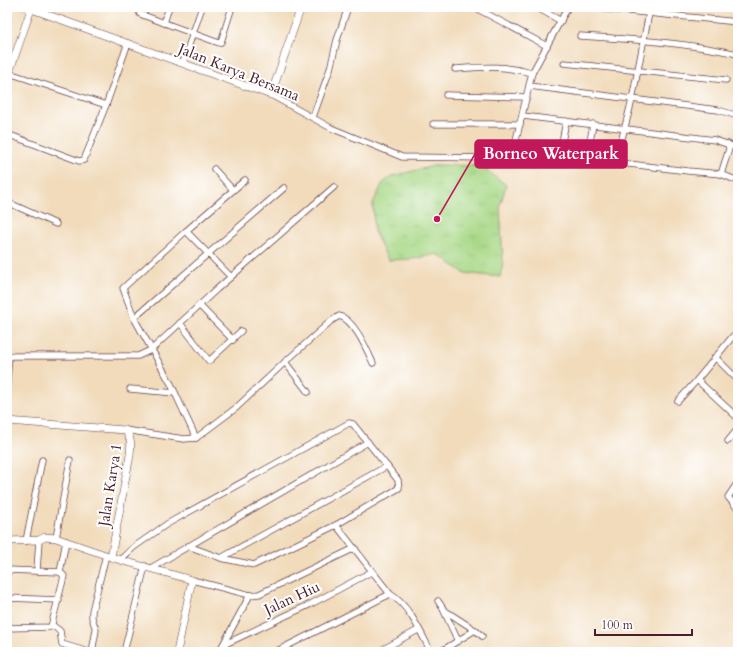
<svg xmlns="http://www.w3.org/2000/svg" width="745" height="659" font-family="Cardo,serif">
  <defs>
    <pattern id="park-tufts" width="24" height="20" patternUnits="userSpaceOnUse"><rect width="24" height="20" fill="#a8d886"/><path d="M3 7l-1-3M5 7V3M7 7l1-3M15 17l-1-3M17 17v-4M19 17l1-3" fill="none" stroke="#92b974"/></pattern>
  </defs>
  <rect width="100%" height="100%" fill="#fff"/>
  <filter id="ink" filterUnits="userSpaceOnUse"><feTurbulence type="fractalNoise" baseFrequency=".025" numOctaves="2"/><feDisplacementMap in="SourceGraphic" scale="8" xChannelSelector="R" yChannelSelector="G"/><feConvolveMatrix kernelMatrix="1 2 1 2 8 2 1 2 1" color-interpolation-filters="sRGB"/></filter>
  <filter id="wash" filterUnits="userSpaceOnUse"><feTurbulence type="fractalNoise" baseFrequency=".012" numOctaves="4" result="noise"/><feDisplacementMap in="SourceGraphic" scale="16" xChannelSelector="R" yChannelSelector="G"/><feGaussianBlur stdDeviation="0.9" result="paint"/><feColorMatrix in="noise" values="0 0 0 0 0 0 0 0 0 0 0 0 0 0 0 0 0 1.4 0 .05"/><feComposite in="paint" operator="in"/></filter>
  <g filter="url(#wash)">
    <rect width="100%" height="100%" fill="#f1dbbb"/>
    <polygon fill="url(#park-tufts)" stroke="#797c58" points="438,165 481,166 506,185 500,206 503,264 500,277 464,273 438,254 412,259 388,260 374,231 373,203 383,183 393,176"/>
  </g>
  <g filter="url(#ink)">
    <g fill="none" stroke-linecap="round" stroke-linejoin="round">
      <defs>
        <g id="minor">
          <polyline points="139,7 140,14 219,43 221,42 232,7"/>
          <polyline points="474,7 547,46"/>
          <polyline points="536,7 561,21"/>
          <polyline points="607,9 738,22"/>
          <polyline points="164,23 169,7"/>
          <path d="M580 36C632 39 687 43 738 54"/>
          <polyline points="183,62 202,7"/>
          <polyline points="564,63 726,80"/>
          <path d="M455 69C483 67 504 65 532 73"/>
          <polyline points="9,73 106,105"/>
          <polyline points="529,86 718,110 738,116"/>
          <polyline points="271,95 331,128 402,157 587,159 688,171 721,174 738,181"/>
          <polyline points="446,95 527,97"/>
          <polyline points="523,116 715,140 738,148"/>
          <polyline points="313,117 330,69 337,40 348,7"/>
          <polyline points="433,124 520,124"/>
          <polyline points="7,134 79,161 84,160 106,105 128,43"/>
          <polyline points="512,157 532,73 568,7"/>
          <polyline points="559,158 566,121"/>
          <polyline points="587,159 593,124"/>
          <polyline points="616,161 632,100 649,13"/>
          <polyline points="214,169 233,190"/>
          <polyline points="721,174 729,149 728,144"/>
          <polyline points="7,202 56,224"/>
          <polyline points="186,231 231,277"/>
          <polyline points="199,305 233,340"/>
          <polyline points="134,318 284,188"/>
          <polyline points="180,323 209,361 241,331"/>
          <polyline points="738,337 733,336 697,380 738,418"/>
          <polyline points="715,357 738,380"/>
          <path d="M285 362 331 321 339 316C354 319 367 350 373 363"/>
          <polyline points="7,381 9,356 138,356 151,350 217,289 334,187"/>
          <polyline points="130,389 175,393"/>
          <polyline points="678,401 697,380"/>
          <polyline points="125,430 184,439 196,438 171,384 134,318 123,288 186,231 245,180"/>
          <polyline points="196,438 236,408 285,362 308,392"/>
          <polyline points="728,441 738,429"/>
          <polyline points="738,482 728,497 738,509"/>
          <polyline points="56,538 70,460"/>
          <polyline points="26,541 42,460"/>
          <polyline points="188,546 221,558 387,466"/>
          <polyline points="120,560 134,547 167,524 349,423 353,424 398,480 399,488 336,525 254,565 221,558"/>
          <polyline points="151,568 368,442"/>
          <polyline points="7,570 60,572 64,576 51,627 7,628"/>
          <polyline points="37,570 39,540"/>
          <polyline points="60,572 66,541"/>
          <polyline points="192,580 250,595 259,594 355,548"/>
          <path d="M390 594C409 605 421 633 431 652"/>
          <polyline points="7,598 59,600"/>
          <polyline points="438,601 444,610 475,630 440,652"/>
          <polyline points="444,611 458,641"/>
          <polyline points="52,625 60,631 62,644 88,652"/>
          <polyline points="475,630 482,636"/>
          <polyline points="223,645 311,604 371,572"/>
          <polyline points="92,652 96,630 92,618 92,611 106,555"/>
          <polyline points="124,652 145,566"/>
          <polyline points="219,652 250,595"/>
          <polyline points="275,652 390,594 336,525"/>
          <polyline points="378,652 418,630"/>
        </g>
        <g id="tertiary">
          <polyline points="26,7 271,95 301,7"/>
          <polyline points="7,79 31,9"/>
          <polyline points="7,381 7,383"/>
          <path d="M7 421 125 430C132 439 131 445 130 455L111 557"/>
          <polyline points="7,541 39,540 45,537 56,538 120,560 192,580 177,652"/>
        </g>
      </defs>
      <use href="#minor" stroke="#633b41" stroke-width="7"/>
      <use href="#tertiary" stroke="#633b41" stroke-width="8"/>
      <use href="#minor" stroke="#fff" stroke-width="5.5"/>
      <use href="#tertiary" stroke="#fff" stroke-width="7"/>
    </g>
  </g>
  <g text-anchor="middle" stroke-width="4" stroke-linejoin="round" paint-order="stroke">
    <g font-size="15" fill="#4a1f2b" stroke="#fff">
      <text transform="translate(239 72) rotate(22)" y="5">Jalan Karya Bersama</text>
      <text transform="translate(110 485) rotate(-81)" y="5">Jalan Karya 1</text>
      <text transform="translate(292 598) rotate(-25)" y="5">Jalan Hiu</text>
    </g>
  </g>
  <path fill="none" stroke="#c2185b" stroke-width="1.5" d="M437 219L475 154"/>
  <circle fill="#c2185b" stroke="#fff" stroke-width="1.5" cx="437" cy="219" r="4"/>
  <rect fill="#c2185b" stroke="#c2185b" stroke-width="1.5" x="475" y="140" width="152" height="28" rx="4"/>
  <g font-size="16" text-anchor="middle" font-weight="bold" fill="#fff">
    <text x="551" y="159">Borneo Waterpark</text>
  </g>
  <rect width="745" height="659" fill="none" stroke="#fff" stroke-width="24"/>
  <path d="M595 629v6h97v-6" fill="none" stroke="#4a1f2b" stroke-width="2"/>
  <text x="601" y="629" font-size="12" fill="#4a1f2b" stroke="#ffffff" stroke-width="3" paint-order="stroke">100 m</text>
</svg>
